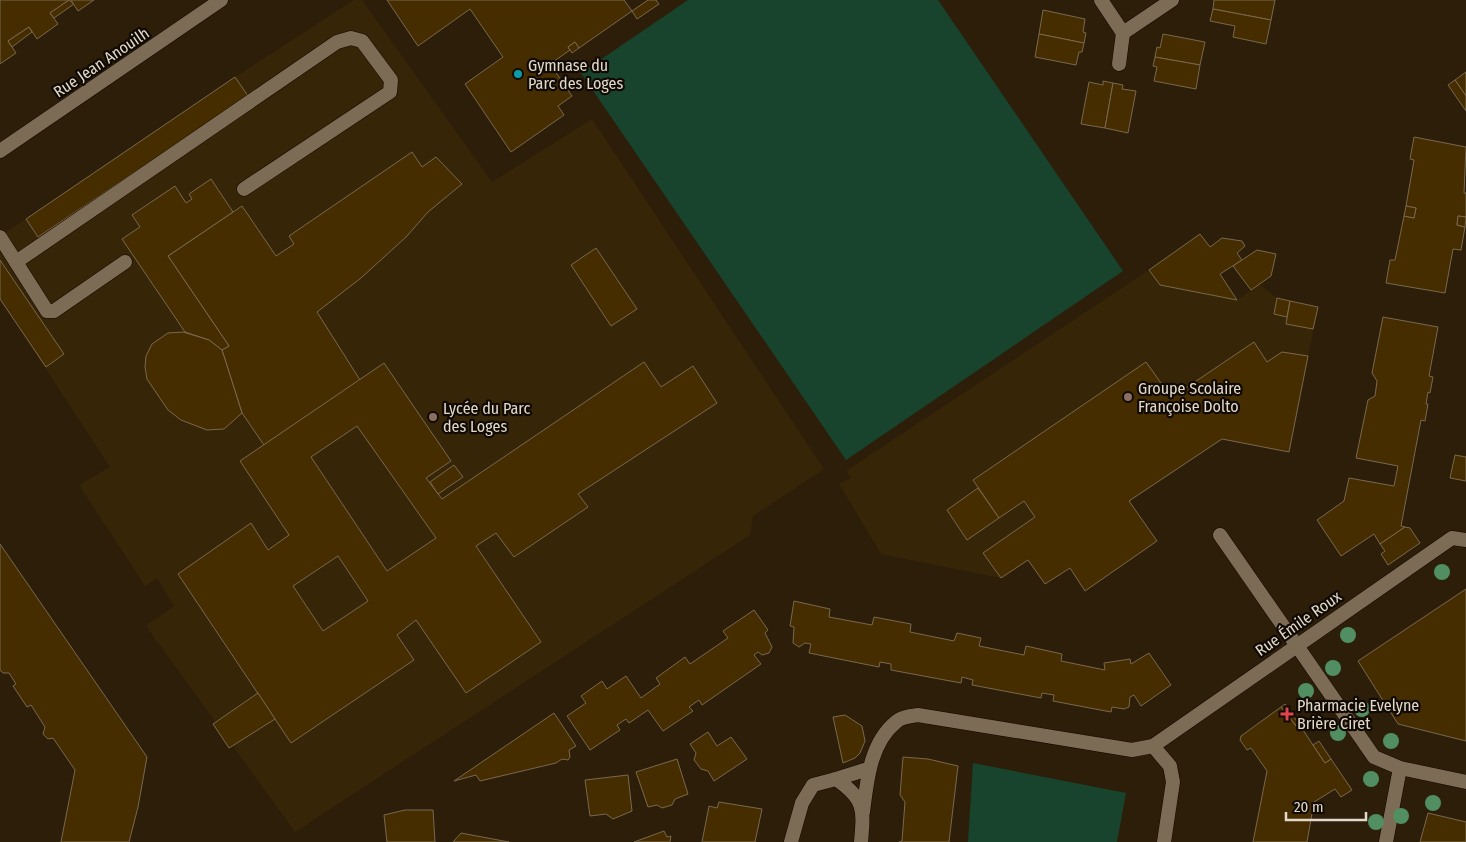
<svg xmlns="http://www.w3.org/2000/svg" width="1466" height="842" font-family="'Fira Sans Condensed',sans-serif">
  <rect width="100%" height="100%" fill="#2c1e09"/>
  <g fill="#372508">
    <polygon points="354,0 362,0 492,182 592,119 824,469 753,516 750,535 295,832 146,626 174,606 157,578 145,586 79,485 110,467 0,299 0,236 235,77"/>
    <polygon points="1149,270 1160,285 1237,300 1259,284 1277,298 1318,307 1289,452 1222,439 1130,501 1157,541 1085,591 1070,568 1045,584 1028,561 1001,578 881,554 839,484 851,478 846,471"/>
  </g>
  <g fill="#18442e">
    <polygon points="688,0 938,0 1123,271 846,460 581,73"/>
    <polygon points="973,763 1126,793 1117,842 968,842"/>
  </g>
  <g fill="#462d00" stroke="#796851" fill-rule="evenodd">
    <polygon points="0,0 69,0 50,13 58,24 37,39 29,27 8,41 16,53 0,64"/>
    <polygon points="69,0 74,4 54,18 50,13"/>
    <polygon points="71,0 94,0 78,11"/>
    <polygon points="387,0 624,0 632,11 579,48 575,42 568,47 570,50 550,64 572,96 558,106 564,115 511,152 465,84 503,57 470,9 418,46"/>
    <polygon points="648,0 656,0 659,4 637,19 632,11"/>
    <polygon points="1214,0 1275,0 1271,20 1213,9"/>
    <polygon points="1213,9 1271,20 1266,44 1233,37 1235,26 1210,21"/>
    <polygon points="1043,10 1085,19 1083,32 1086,33 1084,43 1039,34"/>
    <polygon points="29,27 32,32 12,47 8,41"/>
    <polygon points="1039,34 1084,43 1082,52 1079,52 1076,65 1035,57"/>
    <polygon points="1163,34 1205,42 1200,65 1155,57 1157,47 1160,48"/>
    <polygon points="575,42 579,48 572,53 568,47"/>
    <polygon points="1155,57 1200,65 1196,89 1154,81 1157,67 1153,66"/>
    <polygon points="1466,72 1466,96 1455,80"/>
    <polygon points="235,77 248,96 38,237 26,219"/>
    <polygon points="1455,80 1466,96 1466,111 1448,85"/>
    <polygon points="1103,81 1113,83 1105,128 1081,124 1089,82 1103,85"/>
    <polygon points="1113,83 1123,85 1122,89 1136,91 1128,133 1105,128"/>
    <polygon points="1414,137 1466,147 1464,193 1466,193 1466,217 1458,216 1457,225 1465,227 1461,250 1453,249 1445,293 1386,283 1390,260 1395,260 1404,216 1414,218 1416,208 1406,206 1414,160 1410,159"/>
    <polygon points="412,152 422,167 436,157 462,184 428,212 406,237 361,278 317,312 360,380 264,445 242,413 222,350 229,346 168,256 242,206 276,256 294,244 289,236"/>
    <polygon points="211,179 233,212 168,256 229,346 222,350 209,340 185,332 122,239 140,227 132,215 175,186 186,203 192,199 189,194"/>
    <polygon points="1406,206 1416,208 1414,218 1404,216"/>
    <polygon points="1458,216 1466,217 1465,227 1457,225"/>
    <polygon points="1200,234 1210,247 1222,238 1242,241 1245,246 1237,253 1242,260 1220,274 1237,300 1160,285 1149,270"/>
    <polygon points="596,248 637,309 611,326 571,265"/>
    <polygon points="1257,250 1276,254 1271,276 1251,290 1233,266"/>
    <polygon points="0,260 64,354 46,367 0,299"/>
    <polygon points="1277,298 1290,301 1287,317 1274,314"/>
    <polygon points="1290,301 1318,307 1313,329 1286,324"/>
    <polygon points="1383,317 1438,327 1429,376 1433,377 1430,393 1428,392 1426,404 1428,404 1425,421 1421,420 1401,526 1405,527 1380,544 1374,534 1341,556 1317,520 1344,501 1349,478 1394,486 1398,466 1356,458 1368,400 1375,396 1377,381 1372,373"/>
    <polygon points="183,332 209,340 222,350 242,413 224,429 207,430 181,420 168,410 147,379 145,367 146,356 152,344 168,333"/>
    <polygon points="1254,342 1267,362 1282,352 1308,356 1289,452 1222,439 1129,501 1157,541 1085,591 1070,568 1045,584 1028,560 1001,578 983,553 1035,517 1024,501 999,518 973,480 1146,362 1166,390 1174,384 1180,392"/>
    <path d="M644 362 661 387 693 366 717 403 578 494 588 507 514 557 496 533 476 546 541 642 466 693 416 620 397 635 414 660 291 743 178 574 251 523 268 550 289 535 240 461 384 363 451 461 426 478 442 499ZM357 426 436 538 387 571 311 457ZM338 556 368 601 323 631 293 586Z"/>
    <polygon points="1455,455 1466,457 1466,481 1450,478"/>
    <polygon points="454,465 463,477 438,494 430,482"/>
    <polygon points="978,488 999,518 967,540 947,510"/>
    <polygon points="1405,527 1410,528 1420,543 1388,565 1381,554 1385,551 1380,544"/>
    <polygon points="0,544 147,757 138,807 129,842 61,842 75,770 53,738 48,739 43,734 45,727 31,705 27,707 13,686 16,684 9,673 3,673 0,670"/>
    <polygon points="1466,589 1466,741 1398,724 1358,661"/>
    <polygon points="794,601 830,609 829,617 872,625 874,617 911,624 910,632 954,641 957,633 981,638 979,646 1024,655 1026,646 1062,654 1061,661 1105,670 1104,663 1130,659 1131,664 1149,653 1171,685 1141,706 1134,695 1130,697 1129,707 1124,709 1112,707 1111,712 1053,701 1054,695 1042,693 1041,698 972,685 973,680 962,677 961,683 891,670 891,664 880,662 879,667 809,653 811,644 805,643 799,647 793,643 794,627 790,626"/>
    <polygon points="754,610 768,630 765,633 772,647 769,653 762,655 758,652 754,655 761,664 702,705 699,700 689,707 693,711 663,731 648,710 629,723 626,719 617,725 620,730 590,750 567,716 586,703 581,696 602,681 607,689 626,676 641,698 660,684 656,678 685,657 690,664 728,638 723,631"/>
    <polygon points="258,693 275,719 229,748 213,724"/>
    <polygon points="1285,704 1299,724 1296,726 1281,707"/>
    <polygon points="1281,707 1296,726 1299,724 1325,763 1331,759 1352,790 1341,797 1335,789 1314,802 1307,842 1253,842 1267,771 1251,748 1247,750 1240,740 1241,736"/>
    <polygon points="554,713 576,746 569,750 570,757 568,760 562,759 556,763 480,781 476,775 454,781"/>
    <polygon points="845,715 862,726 865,741 860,753 855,758 843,763 833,717"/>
    <polygon points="708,732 717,746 731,737 747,759 714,781 708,771 701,769 694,760 696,753 690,744"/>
    <polygon points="1319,741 1331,759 1325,763 1313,745"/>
    <polygon points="903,757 928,759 958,766 949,842 899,842 902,841 905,802 900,795"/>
    <polygon points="677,759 688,794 675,799 672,805 662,808 657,805 648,807 636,772"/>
    <polygon points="628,775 632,811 613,819 606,814 590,816 585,780"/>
    <polygon points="719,802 762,809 755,842 702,842 709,806 717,808"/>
    <polygon points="405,810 433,810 435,842 387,842 384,815"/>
    <polygon points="1428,813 1466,822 1466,842 1420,842"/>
    <polygon points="664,831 667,837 671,836 670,842 634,842"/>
    <polygon points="461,833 509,842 453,842"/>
  </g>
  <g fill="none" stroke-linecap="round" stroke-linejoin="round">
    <defs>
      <g id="service">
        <polyline points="0,237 47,311 54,311 125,262"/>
        <polyline points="16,262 337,42 351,38 362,41 391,80 390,92 244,189"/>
      </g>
      <g id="minor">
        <polyline points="1101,0 1123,33 1172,0"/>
        <polyline points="1119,64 1123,33"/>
        <polyline points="0,151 221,0"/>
        <polyline points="1220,535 1374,757 1400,768 1466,782"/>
        <polyline points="1153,746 1170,766 1173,782 1164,842"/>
        <polyline points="836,779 868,769"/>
        <path d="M863 812C867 781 870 743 896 722 901 717 911 716 918 715L1132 750 1153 746 1452 538 1466 540"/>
        <path d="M791 842 802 803 813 785 836 779C865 799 864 809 861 842"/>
        <polyline points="1386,842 1400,768"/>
      </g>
    </defs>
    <use href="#service" stroke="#140800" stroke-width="15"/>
    <use href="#minor" stroke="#140800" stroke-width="15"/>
    <use href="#service" stroke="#7d6c55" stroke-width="14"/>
    <use href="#minor" stroke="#7d6c55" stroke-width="14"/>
  </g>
  <g fill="#518e62">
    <circle cx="1442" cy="572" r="8"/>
    <circle cx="1348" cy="635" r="8"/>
    <circle cx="1333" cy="668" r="8"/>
    <circle cx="1306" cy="691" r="8"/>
    <circle cx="1362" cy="709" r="8"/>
    <circle cx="1338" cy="733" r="8"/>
    <circle cx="1391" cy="741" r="8"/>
    <circle cx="1371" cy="779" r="8"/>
    <circle cx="1433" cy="803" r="8"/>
    <circle cx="1401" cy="816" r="8"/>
    <circle cx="1376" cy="822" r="8"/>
  </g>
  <circle fill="#0f9aa8" stroke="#100a03" stroke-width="2" cx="518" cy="74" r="5"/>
  <g fill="#8d6e63" stroke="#100a03" stroke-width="2">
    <circle cx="1128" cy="397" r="5"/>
    <circle cx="433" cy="417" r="5"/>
  </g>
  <path fill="#e0444e" stroke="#100a03" stroke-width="2" d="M1284.5 706.5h5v5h5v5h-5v5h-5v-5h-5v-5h5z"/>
  <g text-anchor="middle" stroke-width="4.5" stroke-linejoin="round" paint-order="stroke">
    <g font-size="16" fill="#e2d9cc" stroke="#100a03">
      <text transform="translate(101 62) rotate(-34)" y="6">Rue Jean Anouilh</text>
      <text transform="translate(1298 623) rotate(-35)" y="6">Rue Émile Roux</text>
    </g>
    <g font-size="16" fill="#e2d9cc" stroke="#100a03" text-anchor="start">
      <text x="528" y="71">Gymnase du<tspan x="528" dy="18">Parc des Loges</tspan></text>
      <text x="1138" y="394">Groupe Scolaire<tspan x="1138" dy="18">Françoise Dolto</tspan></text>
      <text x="443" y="414">Lycée du Parc<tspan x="443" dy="18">des Loges</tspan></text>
      <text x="1297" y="711">Pharmacie Evelyne<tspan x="1297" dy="18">Brière Ciret</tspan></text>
    </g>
  </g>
  <path d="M1286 812v8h80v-8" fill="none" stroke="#e2d9cc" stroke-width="2.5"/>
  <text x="1294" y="812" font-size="15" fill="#e2d9cc" stroke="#100a03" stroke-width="4" paint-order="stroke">20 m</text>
</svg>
